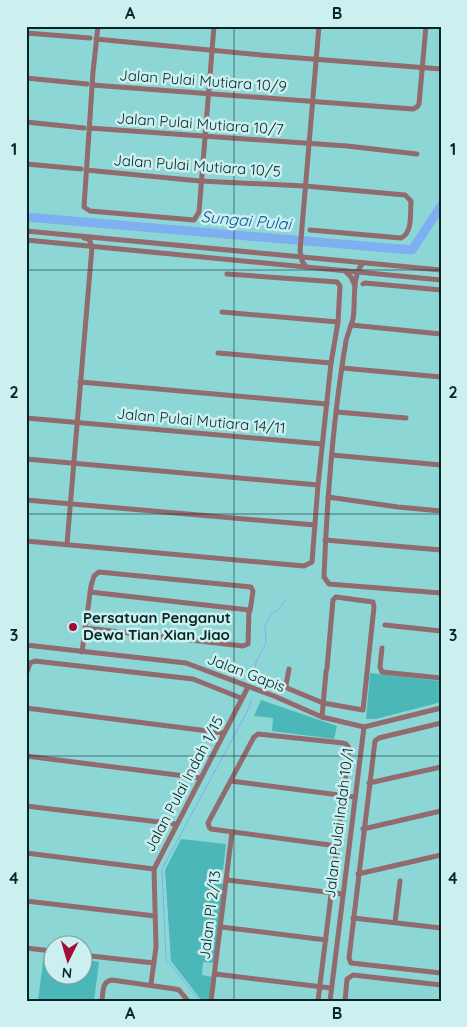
<svg xmlns="http://www.w3.org/2000/svg" width="467" height="1027" font-family="Quicksand,sans-serif">
  <rect width="100%" height="100%" fill="#8dd6d6"/>
  <g fill="#4bb7b8">
    <polygon points="370,673 441,681 441,702 376,719 366,719"/>
    <polygon points="261,700 337,726 334,739 272,731 273,718 254,716"/>
    <polygon points="181,839 226,844 223,870 216,869 214,882 225,884 215,963 203,962 202,975 213,977 210,1001 202,1001 171,961 165,870"/>
    <polygon points="44,954 52,955 52,974 82,974 83,959 99,962 94,1001 38,1001"/>
  </g>
  <g fill="none" stroke-linecap="round" stroke-linejoin="round">
    <g stroke="#7eaff0" stroke-width="1">
      <polyline points="254,675 256,662 266,643 265,625 271,614 278,610 286,599"/>
      <polyline points="200,1001 166,959 162,869 249,708 251,700"/>
    </g>
    <polyline stroke="#7eaff0" stroke-width="9" points="26,217 412,250 441,206"/>
    <g stroke="#916b6d" stroke-width="5">
      <polyline points="98,26 93,72 84,207 90,211 194,220 199,212 214,26"/>
      <polyline points="26,33 90,38"/>
      <polyline points="96,39 261,55 441,69"/>
      <polyline points="26,78 87,84"/>
      <polyline points="92,85 413,109 417,107 419,104 426,26"/>
      <polyline points="26,122 84,128"/>
      <polyline points="89,128 347,146 417,154"/>
      <polyline points="26,164 81,169"/>
      <path d="M86 170 200 181 305 186 405 195 411 201C410 212 413 233 401 238L310 230"/>
      <polyline points="26,231 441,270"/>
      <polyline points="26,240 441,280"/>
      <path d="M363 263C351 277 356 301 353 319 351 326 348 333 346 341 333 418 327 498 324 577L329 584 441 593"/>
      <polyline points="306,267 302,261 300,251 319,26"/>
      <polyline points="345,271 351,277 355,286"/>
      <polyline points="363,284 365,283 441,290"/>
      <polyline points="222,312 338,322"/>
      <polyline points="351,325 441,334"/>
      <polyline points="218,353 331,363"/>
      <polyline points="342,368 441,377"/>
      <polyline points="80,382 327,404"/>
      <polyline points="337,412 406,418"/>
      <polyline points="26,418 322,444"/>
      <polyline points="332,455 441,465"/>
      <polyline points="26,459 318,485"/>
      <polyline points="328,497 398,507 441,511"/>
      <polyline points="26,500 315,525"/>
      <polyline points="325,540 441,550"/>
      <polyline points="26,541 304,566 312,562 318,485 331,363 338,322 340,286 337,282 227,274"/>
      <polyline points="67,544 92,247 89,239 84,238"/>
      <polyline points="385,625 441,631"/>
      <polyline points="85,628 243,646 248,644 249,610 90,592"/>
      <polyline points="26,645 186,663 274,696 322,717 364,727 441,708"/>
      <polyline points="382,648 380,667 382,672 441,678"/>
      <polyline points="82,652 91,586 94,576 99,572 251,587 253,591 250,611"/>
      <polyline points="289,669 286,685 287,688 323,703 363,710 374,607 373,602 336,597 333,600 327,668 326,672 322,717"/>
      <polyline points="26,675 30,663 35,661 193,679 241,698"/>
      <polyline points="26,708 224,733"/>
      <polyline points="441,723 379,738 375,741 349,958 351,963 441,973"/>
      <polyline points="26,756 201,778"/>
      <polyline points="231,781 355,797"/>
      <polyline points="369,783 441,767"/>
      <polyline points="26,806 176,824"/>
      <polyline points="363,829 441,811"/>
      <polyline points="26,853 154,869"/>
      <polyline points="358,874 441,855"/>
      <polyline points="227,880 342,894"/>
      <polyline points="26,901 155,916"/>
      <polyline points="353,918 441,928"/>
      <polyline points="395,922 400,881"/>
      <polyline points="221,927 326,940"/>
      <polyline points="26,948 52,951"/>
      <polyline points="82,955 154,963"/>
      <polyline points="215,974 331,988"/>
      <polyline points="151,984 156,947 154,869 248,687"/>
      <path d="M102 1001C103 992 102 981 112 980L175 989 179 990 188 1001"/>
      <polyline points="211,1001 232,832"/>
      <path d="M318 1001C328 917 339 832 349 748L346 744 343 743 258 734 254 737 208 823 209 827 211 829 337 846"/>
      <polyline points="330,1001 364,727"/>
      <polyline points="345,1001 347,979 353,975 441,985"/>
    </g>
  </g>
  <path fill="none" stroke="#062626" stroke-width="1" stroke-opacity="0.55" d="M234 26V1001M26 270H441M26 514H441M26 756H441"/>
  <circle fill="#a50b35" stroke="#ccefef" stroke-width="2" cx="73" cy="627" r="5"/>
  <g text-anchor="middle" stroke-width="5" stroke-linejoin="round" paint-order="stroke">
    <g font-size="15" fill="#062626" stroke="#ccefef">
      <text transform="translate(203 81) rotate(4)" y="5">Jalan Pulai Mutiara 10/9</text>
      <text transform="translate(200 124) rotate(4)" y="5">Jalan Pulai Mutiara 10/7</text>
      <text transform="translate(197 166) rotate(4)" y="5">Jalan Pulai Mutiara 10/5</text>
      <text transform="translate(201 421) rotate(5)" y="5">Jalan Pulai Mutiara 14/11</text>
      <text transform="translate(246 673) rotate(21)" y="5">Jalan Gapis</text>
      <text transform="translate(184 784) rotate(-62)" y="5">Jalan Pulai Indah 1/15</text>
      <text transform="translate(339 823) rotate(-83)" y="5">Jalan Pulai Indah 10/1</text>
      <text transform="translate(210 915) rotate(-83)" y="5">Jalan PI 2/13</text>
    </g>
    <g font-size="15" font-weight="bold" fill="#062626" stroke="#ccefef" text-anchor="start">
      <text x="83" y="623">Persatuan Penganut<tspan x="83" dy="17">Dewa Tian Xian Jiao</tspan></text>
    </g>
    <g font-size="16" font-style="italic" fill="#064c98" stroke="#ccefef">
      <text transform="translate(246 220) rotate(5)" y="6">Sungai Pulai</text>
    </g>
  </g>
  <rect width="467" height="1027" fill="none" stroke="#ccefef" stroke-width="55"/>
  <g transform="translate(68 960) rotate(185)"><circle r="24" fill="#ccefef" stroke="#7d9f9f"/>
  <path d="M0-4L9 19L0 12L-9 19Z" fill="#a50b35"/>
  <text y="-8" font-size="14" font-weight="bold" text-anchor="middle" fill="#062626">N</text>
  </g>
  <rect x="28" y="28" width="412" height="972" fill="none" stroke="#062626" stroke-width="2"/>
  <g font-size="16" text-anchor="middle" font-weight="bold" fill="#062626">
    <text x="130" y="19">A</text>
    <text x="337" y="19">B</text>
    <text x="14" y="155">1</text>
    <text x="453" y="155">1</text>
    <text x="14" y="398">2</text>
    <text x="453" y="398">2</text>
    <text x="14" y="641">3</text>
    <text x="453" y="641">3</text>
    <text x="14" y="884">4</text>
    <text x="453" y="884">4</text>
    <text x="130" y="1019">A</text>
    <text x="337" y="1019">B</text>
  </g>
</svg>
